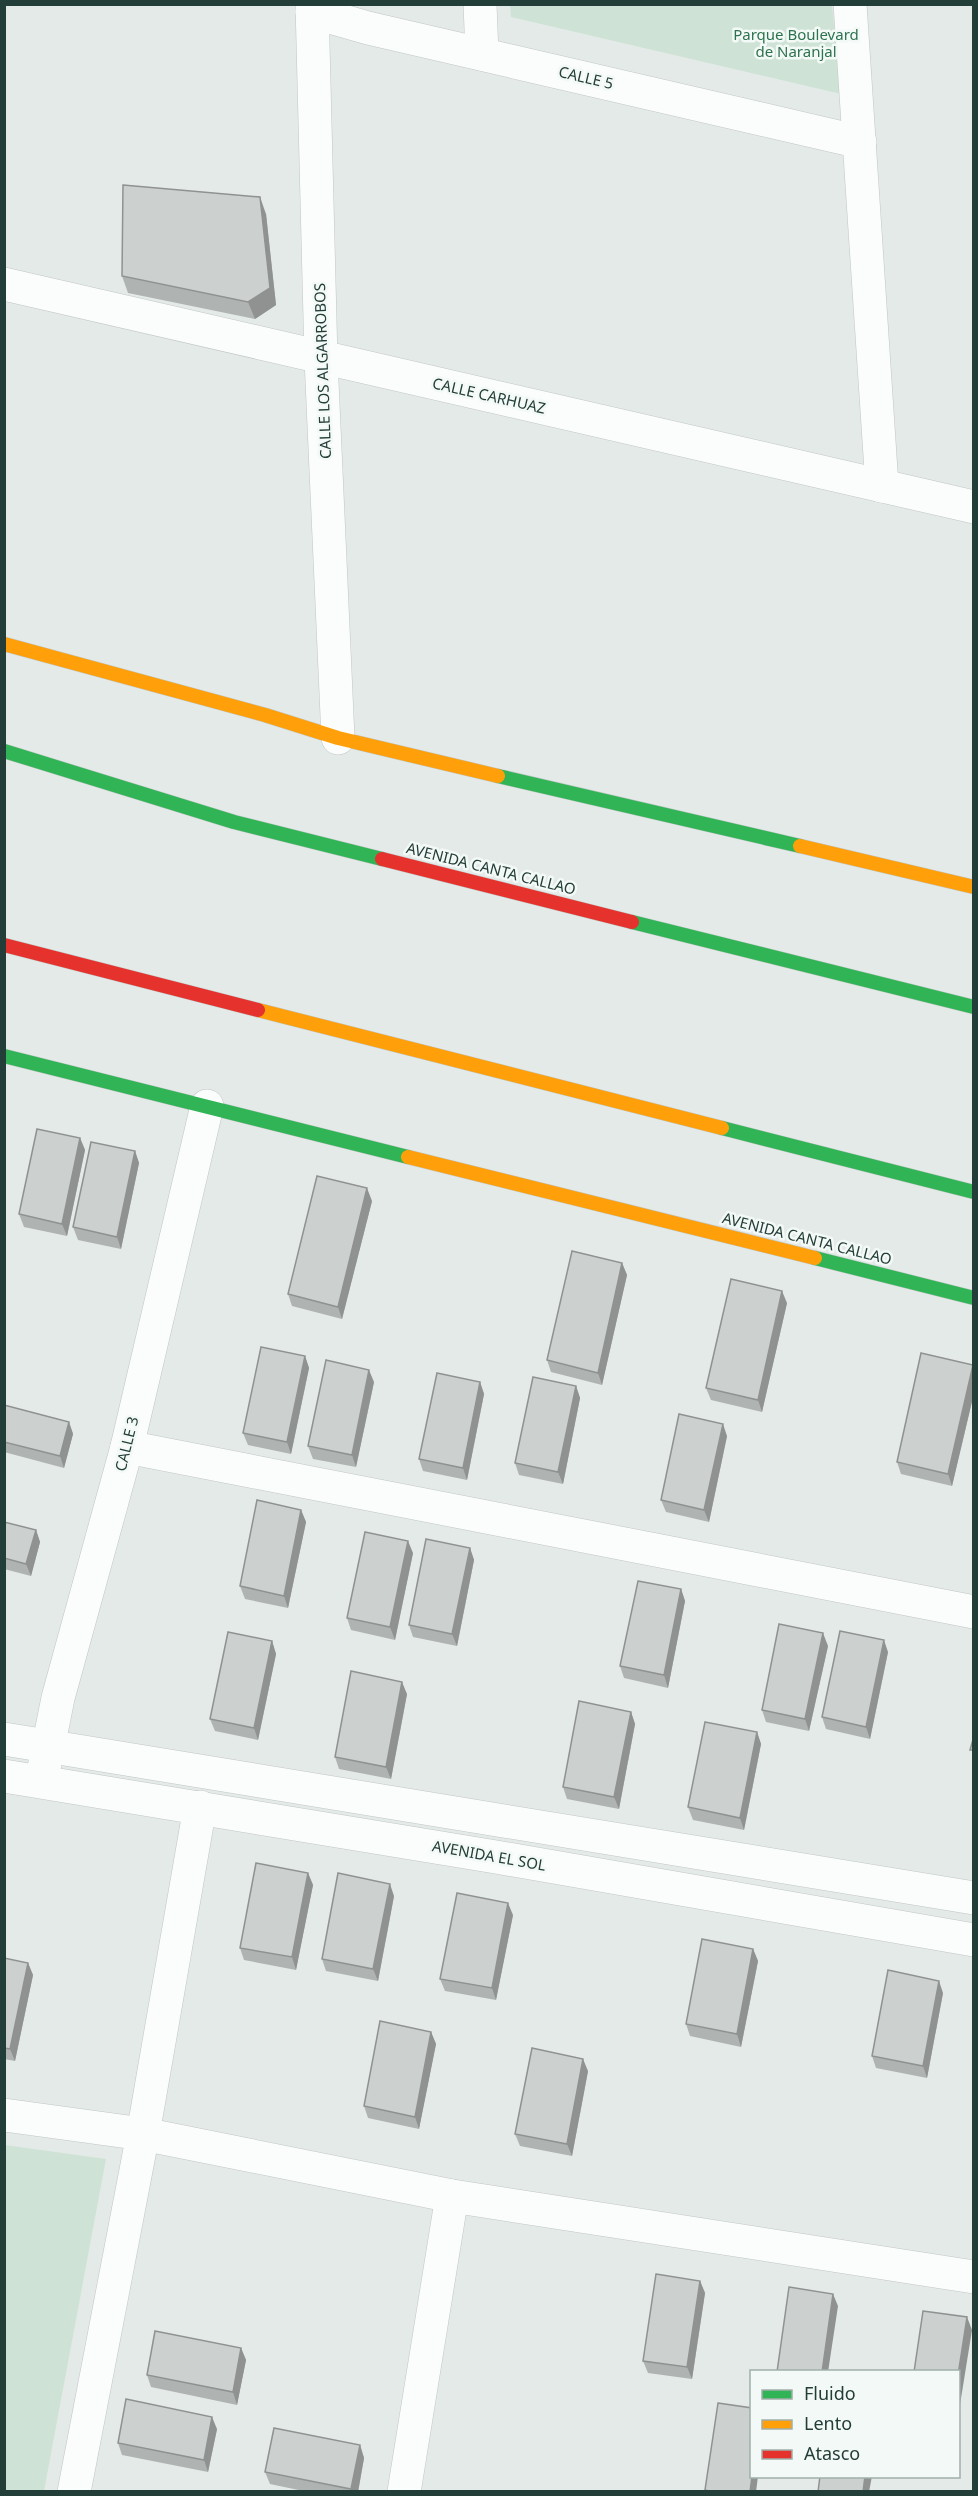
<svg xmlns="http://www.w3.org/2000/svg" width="978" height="2496" font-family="'Noto Sans',sans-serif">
  <rect width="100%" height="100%" fill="#e4eae8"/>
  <g fill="#cee3d6">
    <polygon points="510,5 832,5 841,94 511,17"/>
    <polygon points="5,2145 106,2159 44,2491 5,2491"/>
  </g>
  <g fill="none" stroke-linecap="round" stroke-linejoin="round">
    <defs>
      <g id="street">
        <polyline points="312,4 321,359 338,738"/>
        <polyline points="480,4 482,54"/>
        <polyline points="850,4 882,486"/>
        <polyline points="312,12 368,28 860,142"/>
        <polyline points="4,284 974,507"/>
        <polyline points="127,1447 974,1612"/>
        <polyline points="4,1739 974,1898"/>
        <polyline points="44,1768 58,1698 127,1447 207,1106"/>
        <polyline points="4,1776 496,1857 974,1940"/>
        <polyline points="4,2115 143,2134 452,2196 974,2277"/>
        <polyline points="74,2492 143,2134 200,1807"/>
        <polyline points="404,2492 452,2196"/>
      </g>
      <g id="fast">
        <polyline points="4,751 234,822 382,859"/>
        <polyline points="498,776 800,846"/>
        <polyline points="632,922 974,1007"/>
        <polyline points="4,1056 408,1157"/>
        <polyline points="722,1128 974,1192"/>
        <polyline points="815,1258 974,1298"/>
      </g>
      <g id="slow">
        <polyline points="4,644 265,715 338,738 498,776"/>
        <polyline points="800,846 974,887"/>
        <polyline points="258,1010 722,1128"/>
        <polyline points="408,1157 815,1258"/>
      </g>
      <g id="jam">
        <polyline points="382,859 632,922"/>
        <polyline points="4,945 258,1010"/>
      </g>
    </defs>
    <use href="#street" stroke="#c1c7c5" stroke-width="34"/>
    <use href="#fast" stroke="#c0c7c5" stroke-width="15"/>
    <use href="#slow" stroke="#c0c7c5" stroke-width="15"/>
    <use href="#jam" stroke="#c0c7c5" stroke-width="15"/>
    <use href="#street" stroke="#fbfcfc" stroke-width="33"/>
    <use href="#fast" stroke="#30b455" stroke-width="14"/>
    <use href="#slow" stroke="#ff9f0a" stroke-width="14"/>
    <use href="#jam" stroke="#e5322d" stroke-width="14"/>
  </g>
  <g fill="#afb4b2">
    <polygon points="266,214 276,305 255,319 128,293 122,276"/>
    <polygon points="80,1138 85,1150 67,1236 24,1227 19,1214"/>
    <polygon points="135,1151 139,1163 121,1249 78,1240 73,1227"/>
    <polygon points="372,1201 342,1319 292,1306 288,1294"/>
    <polygon points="622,1263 627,1275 602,1385 551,1372 547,1360"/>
    <polygon points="787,1303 762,1412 711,1400 706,1388"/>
    <polygon points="305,1356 309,1368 291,1454 248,1445 243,1433"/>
    <polygon points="973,1365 974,1393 952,1486 901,1474 897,1462"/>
    <polygon points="374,1382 356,1467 313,1459 308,1446"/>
    <polygon points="480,1382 484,1394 467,1480 423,1471 419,1459"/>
    <polygon points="576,1386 580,1398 563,1484 519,1475 515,1463"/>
    <polygon points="4,1405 69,1422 73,1434 64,1468 4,1452"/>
    <polygon points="727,1436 709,1522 666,1512 661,1500"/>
    <polygon points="301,1510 306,1522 288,1608 245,1599 240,1586"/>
    <polygon points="4,1522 36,1530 40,1542 31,1576 4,1569"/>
    <polygon points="470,1548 474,1560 457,1646 413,1637 409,1625"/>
    <polygon points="413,1553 395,1640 351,1630 347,1618"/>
    <polygon points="681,1589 685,1601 668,1688 624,1678 620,1666"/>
    <polygon points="272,1641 276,1654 258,1740 215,1731 210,1719"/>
    <polygon points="828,1646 809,1731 766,1722 762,1710"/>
    <polygon points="888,1652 870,1739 826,1729 822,1717"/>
    <polygon points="407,1694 391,1779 339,1769 335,1757"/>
    <polygon points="631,1712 635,1724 619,1809 567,1799 563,1787"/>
    <polygon points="757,1732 761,1744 744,1830 693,1820 688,1807"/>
    <polygon points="308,1873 313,1885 296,1970 244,1960 240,1948"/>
    <polygon points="394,1896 378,1981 326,1971 322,1959"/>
    <polygon points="513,1915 496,2000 445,1991 440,1979"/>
    <polygon points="753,1949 758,1961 741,2047 690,2036 686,2024"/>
    <polygon points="4,1958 28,1963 33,1975 15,2061 4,2059"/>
    <polygon points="943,1993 927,2078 876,2068 872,2056"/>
    <polygon points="431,2032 436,2044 419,2129 368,2118 364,2106"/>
    <polygon points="588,2071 572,2156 520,2146 515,2134"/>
    <polygon points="700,2281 705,2293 692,2379 648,2373 643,2361"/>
    <polygon points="241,2348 246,2360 237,2405 151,2387 147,2375"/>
    <polygon points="217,2429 208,2472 122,2455 118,2443"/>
    <polygon points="360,2445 364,2458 358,2492 308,2492 270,2484 265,2472"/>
  </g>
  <g fill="#8f9291">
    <polygon points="260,197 266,214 276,305 255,319 248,302"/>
    <polygon points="80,1138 85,1150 67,1236 62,1224"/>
    <polygon points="135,1151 139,1163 121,1249 117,1237"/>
    <polygon points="367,1188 372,1201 342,1319 338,1307"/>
    <polygon points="622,1263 627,1275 602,1385 598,1373"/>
    <polygon points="782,1291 787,1303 762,1412 758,1400"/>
    <polygon points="305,1356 309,1368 291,1454 287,1442"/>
    <polygon points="973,1365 974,1393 952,1486 948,1474"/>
    <polygon points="369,1370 374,1382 356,1467 352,1455"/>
    <polygon points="480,1382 484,1394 467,1480 463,1468"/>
    <polygon points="576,1386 580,1398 563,1484 558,1472"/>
    <polygon points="69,1422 73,1434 64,1468 60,1456"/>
    <polygon points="723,1424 727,1436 709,1522 704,1510"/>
    <polygon points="301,1510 306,1522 288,1608 284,1596"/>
    <polygon points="36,1530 40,1542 31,1576 26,1564"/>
    <polygon points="408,1541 413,1553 395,1640 390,1627"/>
    <polygon points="470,1548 474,1560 457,1646 452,1634"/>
    <polygon points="681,1589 685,1601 668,1688 664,1675"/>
    <polygon points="823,1633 828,1646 809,1731 805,1719"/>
    <polygon points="884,1640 888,1652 870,1739 866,1727"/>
    <polygon points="272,1641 276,1654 258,1740 254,1728"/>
    <polygon points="402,1682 407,1694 391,1779 386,1767"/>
    <polygon points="631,1712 635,1724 619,1809 614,1797"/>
    <polygon points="757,1732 761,1744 744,1830 740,1818"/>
    <polygon points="308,1873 313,1885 296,1970 292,1957"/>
    <polygon points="390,1884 394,1896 378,1981 373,1969"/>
    <polygon points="508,1903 513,1915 496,2000 492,1988"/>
    <polygon points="753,1949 758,1961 741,2047 737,2034"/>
    <polygon points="28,1963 33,1975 15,2061 10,2049"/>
    <polygon points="939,1981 943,1993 927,2078 923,2066"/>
    <polygon points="431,2032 436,2044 419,2129 415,2117"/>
    <polygon points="583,2059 588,2071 572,2156 567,2144"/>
    <polygon points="700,2281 705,2293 692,2379 687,2367"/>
    <polygon points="833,2294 838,2306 828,2372 822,2372"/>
    <polygon points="967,2317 972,2330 958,2417 958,2375"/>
    <polygon points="241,2348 246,2360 237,2405 233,2392"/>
    <polygon points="212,2417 217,2429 208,2472 204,2460"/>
    <polygon points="360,2445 364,2458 358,2492 352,2492 351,2489"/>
    <polygon points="752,2476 758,2476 756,2492 750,2492"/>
    <polygon points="865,2476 872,2476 869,2492 863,2492"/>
  </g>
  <g fill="#ccd1cf" stroke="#8f9291" stroke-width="1.5">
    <polygon points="123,185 260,197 270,288 248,302 122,276"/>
    <polygon points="37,1129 80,1138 62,1224 19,1214"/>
    <polygon points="91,1142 135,1151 117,1237 73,1227"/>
    <polygon points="317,1176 367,1188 338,1307 288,1294"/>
    <polygon points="572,1251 622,1263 598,1373 547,1360"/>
    <polygon points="731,1279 782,1291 758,1400 706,1388"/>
    <polygon points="261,1347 305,1356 287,1442 243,1433"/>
    <polygon points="921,1353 973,1365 948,1474 897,1462"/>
    <polygon points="326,1360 369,1370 352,1455 308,1446"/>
    <polygon points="437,1373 480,1382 463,1468 419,1459"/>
    <polygon points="533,1377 576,1386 558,1472 515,1463"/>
    <polygon points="4,1405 69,1422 60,1456 4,1442"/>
    <polygon points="679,1414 723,1424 704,1510 661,1500"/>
    <polygon points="257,1500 301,1510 284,1596 240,1586"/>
    <polygon points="4,1522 36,1530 26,1564 4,1558"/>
    <polygon points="365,1532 408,1541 390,1627 347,1618"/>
    <polygon points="426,1539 470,1548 452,1634 409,1625"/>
    <polygon points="638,1581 681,1589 664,1675 620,1666"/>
    <polygon points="779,1624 823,1633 805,1719 762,1710"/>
    <polygon points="840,1631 884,1640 866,1727 822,1717"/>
    <polygon points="228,1632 272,1641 254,1728 210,1719"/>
    <polygon points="351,1671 402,1682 386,1767 335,1757"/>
    <polygon points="579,1701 631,1712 614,1797 563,1787"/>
    <polygon points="705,1722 757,1732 740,1818 688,1807"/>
    <polygon points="974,1736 974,1750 970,1750"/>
    <polygon points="256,1863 308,1873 292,1957 240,1948"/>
    <polygon points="338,1873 390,1884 373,1969 322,1959"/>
    <polygon points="457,1893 508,1903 492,1988 440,1979"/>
    <polygon points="702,1939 753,1949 737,2034 686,2024"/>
    <polygon points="4,1958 28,1963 10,2049 4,2048"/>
    <polygon points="888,1970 939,1981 923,2066 872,2056"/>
    <polygon points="380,2021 431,2032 415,2117 364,2106"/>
    <polygon points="532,2048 583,2059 567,2144 515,2134"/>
    <polygon points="656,2274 700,2281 687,2367 643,2361"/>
    <polygon points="789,2287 833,2294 822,2372 777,2372"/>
    <polygon points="923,2311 967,2317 958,2375 958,2372 914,2372"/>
    <polygon points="155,2331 241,2348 233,2392 147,2375"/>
    <polygon points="126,2399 212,2417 204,2460 118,2443"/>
    <polygon points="718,2403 752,2408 752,2476 750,2492 713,2492 705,2490"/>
    <polygon points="274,2428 360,2445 351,2489 265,2472"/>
    <polygon points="820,2476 865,2476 863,2492 818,2492"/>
  </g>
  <g text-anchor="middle" stroke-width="5" stroke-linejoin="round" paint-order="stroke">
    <g font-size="15" fill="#2e734f" stroke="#f3f9f6">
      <text x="796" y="40">Parque Boulevard<tspan x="796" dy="17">de Naranjal</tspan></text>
    </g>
    <g font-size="15" fill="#233d38" stroke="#f3f9f6">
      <text transform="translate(586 78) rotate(13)" y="5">CALLE 5</text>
      <text transform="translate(323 371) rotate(-92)" y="5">CALLE LOS ALGARROBOS</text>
      <text transform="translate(489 396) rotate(13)" y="5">CALLE CARHUAZ</text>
      <text transform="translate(491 869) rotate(14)" y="5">AVENIDA CANTA CALLAO</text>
      <text transform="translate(807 1239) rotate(14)" y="5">AVENIDA CANTA CALLAO</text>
      <text transform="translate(127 1444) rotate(-76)" y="5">CALLE 3</text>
      <text transform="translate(489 1856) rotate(10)" y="5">AVENIDA EL SOL</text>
    </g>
  </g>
  <rect width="978" height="2496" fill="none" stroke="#233d38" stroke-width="12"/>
  <rect x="750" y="2370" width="210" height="108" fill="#f3f9f6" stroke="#a0aeaa" stroke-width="1.5"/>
  <rect x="762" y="2390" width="30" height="9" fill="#30b455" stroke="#a0aeaa" stroke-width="1.5"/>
  <text x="804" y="2400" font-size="18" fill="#233d38">Fluido</text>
  <rect x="762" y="2420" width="30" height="9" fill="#ff9f0a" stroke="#a0aeaa" stroke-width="1.5"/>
  <text x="804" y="2430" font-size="18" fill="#233d38">Lento</text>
  <rect x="762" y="2450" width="30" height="9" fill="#e5322d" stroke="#a0aeaa" stroke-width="1.5"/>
  <text x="804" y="2460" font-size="18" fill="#233d38">Atasco</text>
</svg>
